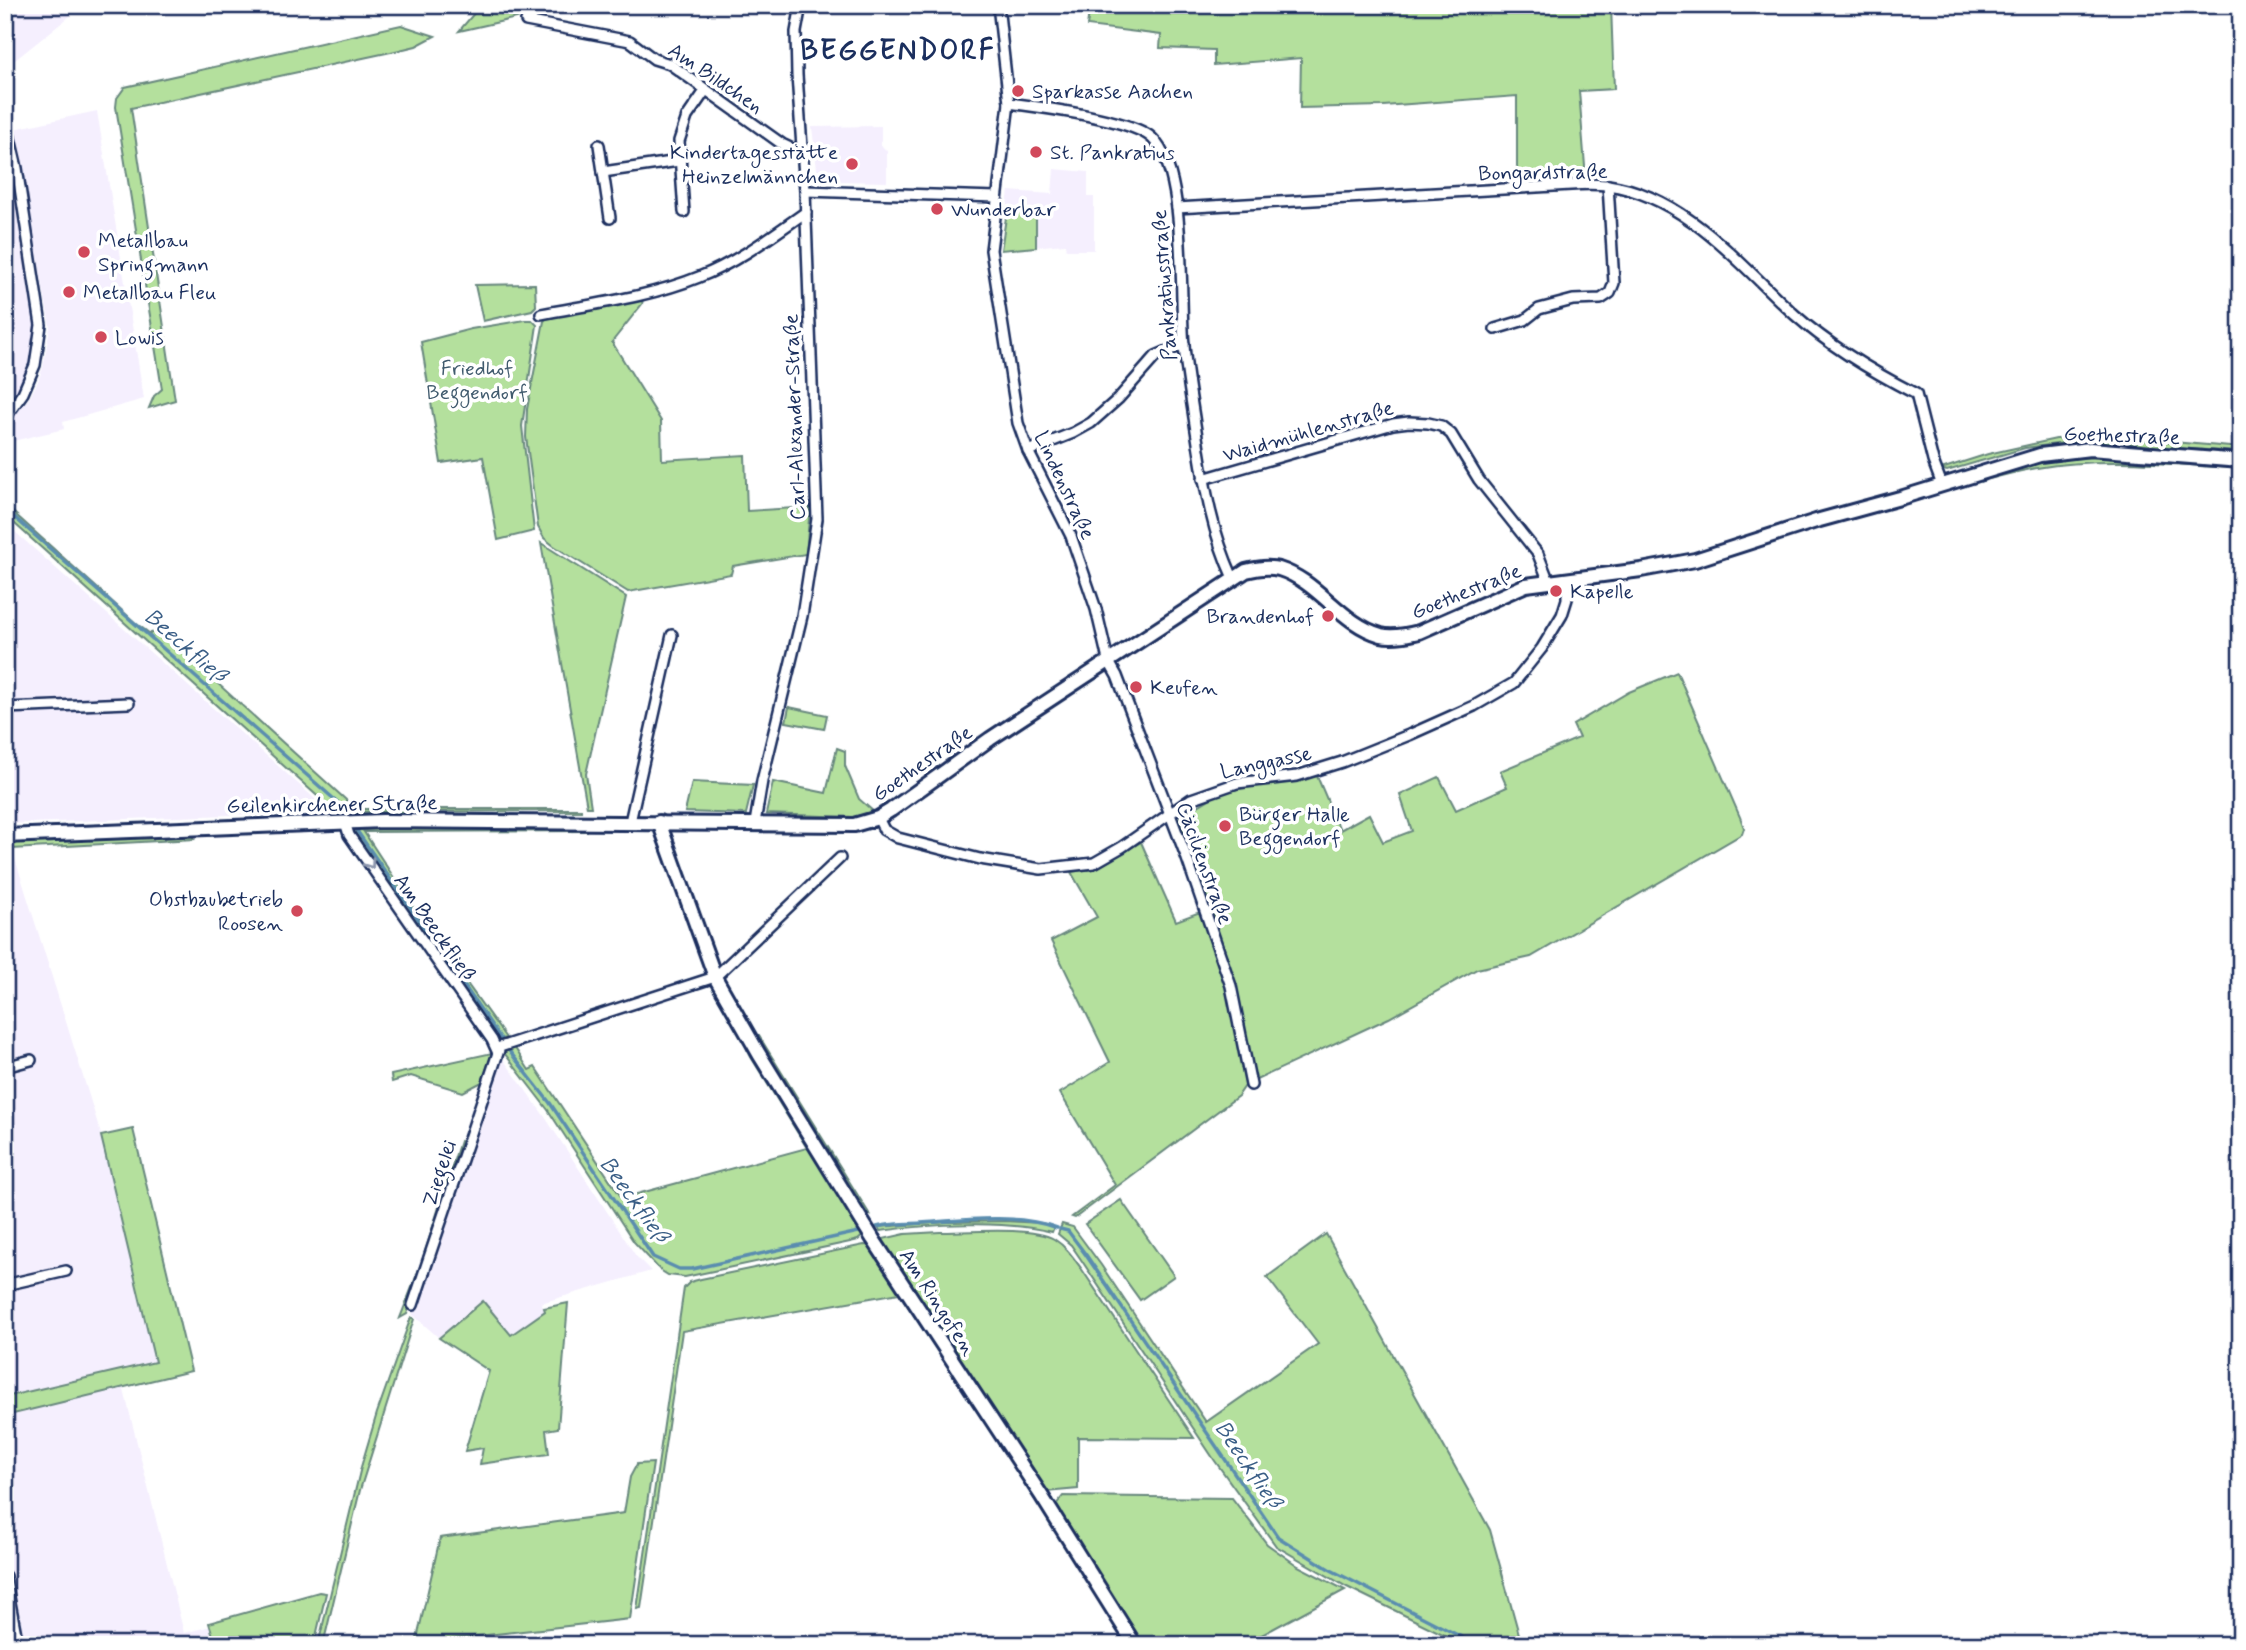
<svg xmlns="http://www.w3.org/2000/svg" width="2246" height="1650" font-family="Mynerve,sans-serif">
  <rect width="100%" height="100%" fill="#fff"/>
  <filter id="ink" filterUnits="userSpaceOnUse"><feTurbulence type="fractalNoise" baseFrequency=".0143" numOctaves="2"/><feDisplacementMap in="SourceGraphic" scale="14" xChannelSelector="R" yChannelSelector="G"/><feConvolveMatrix kernelMatrix="1 2 1 2 8 2 1 2 1" color-interpolation-filters="sRGB"/></filter>
  <g filter="url(#ink)">
    <g fill="#f5effe">
      <polygon points="5,5 84,5 5,68"/>
      <polygon points="97,111 144,399 63,422 64,429 9,442 5,441 5,427 30,397 38,381 43,367 50,327 14,129"/>
      <polygon points="881,126 881,145 887,151 887,182 838,181 838,177 818,178 812,127"/>
      <polygon points="5,148 27,254 37,319 34,342 25,379 5,409"/>
      <polygon points="1054,169 1088,172 1088,197 1094,197 1094,250 1066,250 1065,244 1001,250 1009,191 1052,194"/>
      <polygon points="5,523 314,798 327,811 5,824"/>
      <polygon points="5,826 100,1131 155,1362 5,1397"/>
      <polygon points="503,1059 545,1117 636,1256 651,1271 541,1303 546,1311 511,1335 483,1301 439,1338 412,1314 461,1168 495,1074"/>
      <polygon points="123,1386 184,1633 211,1626 216,1645 5,1645 5,1416"/>
    </g>
    <g fill="#b4e09d" stroke="#68887e" stroke-width="2">
      <polygon points="481,5 503,5 517,18 459,31"/>
      <polygon points="1090,5 1611,5 1614,89 1579,91 1586,179 1517,183 1517,96 1383,106 1300,108 1301,58 1214,65 1214,50 1160,48 1161,35 1087,26"/>
      <polygon points="401,25 435,36 416,46 391,52 131,108 175,400 149,408 154,396 162,389 116,107 117,98 125,87"/>
      <polygon points="1007,211 1036,212 1036,247 1001,250"/>
      <polygon points="535,284 536,306 532,310 483,321 475,285"/>
      <polygon points="643,299 642,304 612,342 661,421 662,460 745,455 747,511 810,507 806,554 733,566 731,574 628,592 554,546 544,538 538,527 526,437 527,409 544,321 548,317"/>
      <polygon points="525,320 532,320 537,325 522,426 534,531 498,540 483,457 441,463 421,342 471,329"/>
      <path d="M2056 439C2118 437 2179 442 2241 448V452L2073 442 2025 448 1947 471 1941 469 1988 454Z"/>
      <path d="M2128 457 2241 466V472L2231 468C2166 464 2102 457 2037 468 1996 475 1956 489 1917 500L1929 492 2041 461 2061 458Z"/>
      <polygon points="5,505 137,624 149,633 161,632 356,809 581,809 581,811 335,812 5,515"/>
      <polygon points="541,543 626,597 586,774 591,807 587,807"/>
      <polygon points="1677,672 1740,817 1744,828 1742,834 1531,957 1477,969 1389,1018 1254,1081 1240,1017 1177,819 1216,795 1238,789 1317,776 1340,830 1369,814 1383,842 1412,831 1400,795 1439,777 1456,810 1507,787 1500,771 1579,738 1573,725 1629,692"/>
      <polygon points="789,707 827,715 824,729 786,722"/>
      <polygon points="837,748 845,751 845,766 859,799 874,812 853,817 766,814 773,782 826,793"/>
      <polygon points="692,782 753,785 746,814 685,812"/>
      <polygon points="464,826 587,827 587,831 364,832 423,922 506,1038 496,1040 353,830"/>
      <polygon points="190,833 194,839 12,849 10,842"/>
      <polygon points="1141,842 1176,921 1200,912 1228,986 1247,1083 1238,1096 1075,1218 1072,1217 1115,1185 1060,1093 1110,1062 1051,941 1097,917 1071,872 1097,868"/>
      <polygon points="759,1036 870,1215 864,1213 755,1039"/>
      <polygon points="513,1045 529,1070 535,1067 622,1198 807,1148 751,1057 747,1049 749,1048 865,1234 858,1240 850,1242 685,1277 668,1275 660,1270 634,1242 548,1110 505,1054 506,1049"/>
      <polygon points="492,1053 482,1082 463,1092 411,1076 392,1082 391,1075"/>
      <polygon points="133,1129 191,1371 5,1416 5,1397 155,1362 101,1136"/>
      <polygon points="460,1141 463,1142 407,1314 400,1318 421,1264"/>
      <polygon points="1121,1200 1174,1276 1140,1300 1085,1224"/>
      <path d="M1005 1221 1042 1223 1054 1227 1052 1232C1004 1220 930 1224 880 1231L878 1227 948 1222Z"/>
      <polygon points="1062,1224 1073,1227 1101,1265 1206,1422 1318,1344 1267,1277 1326,1234 1490,1530 1522,1645 1465,1645 1347,1587 1276,1546 1215,1461 1080,1258 1071,1245 1058,1234"/>
      <path d="M940 1232C968 1232 1031 1226 1054 1239 1067 1247 1075 1260 1083 1271L1194 1438 1078 1437V1489L1046 1492 882 1242 883 1239 905 1234Z"/>
      <polygon points="864,1245 872,1246 1048,1513 1130,1645 1126,1645 1054,1527 899,1293 682,1331 641,1608 637,1609 684,1288 690,1282 701,1279"/>
      <polygon points="483,1301 511,1335 545,1311 544,1308 568,1303 558,1428 546,1430 549,1454 480,1464 483,1448 465,1451 489,1371 439,1338"/>
      <polygon points="411,1317 414,1319 360,1490 323,1645 318,1645 361,1467 377,1413"/>
      <polygon points="653,1463 630,1619 416,1643 440,1538 624,1513 630,1477 637,1464"/>
      <polygon points="1063,1496 1232,1498 1267,1544 1298,1566 1345,1590 1243,1645 1142,1645 1055,1506"/>
      <polygon points="319,1592 326,1593 314,1645 216,1645 209,1623"/>
    </g>
    <g fill="none" stroke-linecap="round" stroke-linejoin="round">
      <g stroke="#5a8daf" stroke-width="3.5">
        <polyline points="5,509 343,807"/>
        <polyline points="357,831 501,1039"/>
        <polyline points="510,1052 550,1103 653,1257 679,1269 692,1269 863,1231"/>
        <path d="M877 1227C891 1223 906 1224 921 1223 963 1220 1016 1213 1057 1228"/>
        <polyline points="1060,1229 1068,1231 1086,1255 1278,1537 1329,1569 1477,1645"/>
      </g>
      <defs>
        <g id="street">
          <polyline points="998,5 1009,103 991,250 1018,423 1028,451 1071,536 1096,609 1108,660 1117,676 1186,856 1231,986 1251,1085"/>
          <polyline points="526,21 630,41 654,59 670,64 782,144 803,154"/>
          <path d="M1009 103C1040 107 1132 119 1152 138 1188 172 1179 296 1184 345 1186 371 1191 397 1195 424 1204 480 1209 525 1233 578"/>
          <polyline points="5,117 17,168 41,325 35,365 23,393 5,418"/>
          <polyline points="599,145 610,218"/>
          <polyline points="603,172 679,161"/>
          <polyline points="805,191 997,197"/>
          <path d="M1177 208 1571 185C1583 184 1596 184 1608 185 1686 196 1741 266 1795 315 1831 347 1873 372 1916 394L1933 461 1942 485"/>
          <polyline points="684,212 679,141 687,117 705,91"/>
          <path d="M541 314C593 304 650 297 699 277 736 263 773 235 806 212"/>
          <polyline points="1495,329 1525,320 1539,309 1573,300 1601,299 1610,293 1614,283 1608,185"/>
          <polyline points="1028,451 1073,433 1091,423 1118,399 1156,356 1184,344"/>
          <polyline points="1203,479 1393,424 1409,422 1428,423 1441,426 1451,434 1479,480 1538,554 1549,582"/>
          <polyline points="5,708 129,703"/>
          <polyline points="878,818 884,830 898,838 980,859 1041,869 1094,863 1122,847 1191,799 1237,783 1297,776 1342,762 1409,735 1474,706 1514,683 1542,648 1562,615 1567,599 1567,579"/>
          <polyline points="345,822 349,835 492,1040 497,1051"/>
          <polyline points="630,822 672,635"/>
          <polyline points="755,823 762,781 802,616 817,519 805,191 797,75 796,32 801,5"/>
          <polyline points="5,1067 31,1060"/>
          <polyline points="5,1285 66,1271"/>
          <polyline points="413,1305 500,1047 715,977 840,858"/>
          <polyline points="5,1576 18,1645"/>
        </g>
        <g id="secondary">
          <polyline points="659,822 715,977 759,1054 873,1239 1041,1495 1135,1645"/>
          <path d="M5 836 383 821 854 825 878 818 891 810 990 739 1246 571C1257 568 1268 566 1279 569 1318 581 1341 624 1381 635 1393 638 1407 635 1419 632L1526 585 1641 570 1695 560 1816 521 1900 498 2040 455 2090 449 2241 461"/>
        </g>
      </defs>
      <use href="#street" stroke="#1b2f5e" stroke-width="14"/>
      <use href="#secondary" stroke="#1b2f5e" stroke-width="18"/>
      <use href="#street" stroke="#fff" stroke-width="9"/>
      <use href="#secondary" stroke="#fff" stroke-width="12"/>
    </g>
    <defs><path id="oneway-chevron" d="M-2-3.5L2.5 0L-2 3.5" fill="none" stroke-width="1.6" stroke-linecap="round" stroke-linejoin="round" transform="scale(1.75)"/></defs>
    <use stroke="#8d97ae" href="#oneway-chevron" transform="translate(370 864) rotate(55)"/>
  </g>
  <g fill="#d1495b" stroke="#fff" stroke-width="2.5">
    <circle cx="1018" cy="91" r="7"/>
    <circle cx="1036" cy="152" r="7"/>
    <circle cx="852" cy="164" r="7"/>
    <circle cx="937" cy="209" r="7"/>
    <circle cx="84" cy="252" r="7"/>
    <circle cx="69" cy="292" r="7"/>
    <circle cx="101" cy="337" r="7"/>
    <circle cx="1556" cy="591" r="7"/>
    <circle cx="1328" cy="616" r="7"/>
    <circle cx="1136" cy="687" r="7"/>
    <circle cx="1225" cy="826" r="7"/>
    <circle cx="297" cy="911" r="7"/>
  </g>
  <g text-anchor="middle" stroke-width="7" stroke-linejoin="round" paint-order="stroke">
    <g font-size="21" fill="#1b2f5e" stroke="#fff">
      <text transform="translate(716 78) rotate(34)" y="7">Am Bildchen</text>
      <text transform="translate(1543 172) rotate(-1)" y="7">Bongardstraße</text>
      <text transform="translate(1164 285) rotate(-94)" y="7">Pankratiusstraße</text>
      <text transform="translate(794 417) rotate(-92)" y="7">Carl-Alexander-Straße</text>
      <text transform="translate(1308 431) rotate(-16)" y="7">Waidmühlenstraße</text>
      <text transform="translate(2122 435) rotate(2)" y="7">Goethestraße</text>
      <text transform="translate(1065 485) rotate(65)" y="7">Lindenstraße</text>
      <text transform="translate(1466 591) rotate(-22)" y="7">Goethestraße</text>
      <text transform="translate(1266 762) rotate(-12)" y="7">Langgasse</text>
      <text transform="translate(922 763) rotate(-35)" y="7">Goethestraße</text>
      <text transform="translate(332 804) rotate(-1)" y="7">Geilenkirchener Straße</text>
      <text transform="translate(1205 863) rotate(70)" y="7">Cäcilienstraße</text>
      <text transform="translate(435 927) rotate(55)" y="7">Am Beeckfließ</text>
      <text transform="translate(439 1173) rotate(-72)" y="7">Ziegelei</text>
      <text transform="translate(938 1302) rotate(57)" y="7">Am Ringofen</text>
    </g>
    <g font-size="21" fill="#1b2f5e" stroke="#fff" text-anchor="start">
      <text x="1032" y="98">Sparkasse Aachen</text>
      <text x="838" y="159" text-anchor="end">Kindertagesstätte<tspan x="838" dy="24">Heinzelmännchen</tspan></text>
      <text x="1050" y="159">St. Pankratius</text>
      <text x="951" y="216">Wunderbar</text>
      <text x="98" y="247">Metallbau<tspan x="98" dy="24">Springmann</tspan></text>
      <text x="83" y="299">Metallbau Fleu</text>
      <text x="115" y="344">Lowis</text>
      <text x="1570" y="598">Kapelle</text>
      <text x="1314" y="623" text-anchor="end">Brandenhof</text>
      <text x="1150" y="694">Keufen</text>
      <text x="1239" y="821">Bürger Halle<tspan x="1239" dy="24">Beggendorf</tspan></text>
      <text x="283" y="906" text-anchor="end">Obstbaubetrieb<tspan x="283" dy="24">Roosen</tspan></text>
    </g>
    <g font-size="21" fill="#415b6e" stroke="#fff">
      <text x="477" y="375">Friedhof<tspan x="477" dy="24">Beggendorf</tspan></text>
    </g>
    <g font-size="23" font-style="italic" fill="#3a5e86" stroke="#fff">
      <text transform="translate(186 645) rotate(41)" y="8">Beeckfließ</text>
      <text transform="translate(635 1199) rotate(54)" y="8">Beeckfließ</text>
      <text transform="translate(1249 1464) rotate(56)" y="8">Beeckfließ</text>
    </g>
    <g font-size="28" font-weight="bold" letter-spacing="2" fill="#1b2f5e" stroke="#fff">
      <text x="898" y="59">BEGGENDORF</text>
    </g>
  </g>
  <rect width="2246" height="1650" fill="none" stroke="#fff" stroke-width="28"/>
  <rect x="14" y="14" width="2218" height="1622" fill="none" stroke="#1b2f5e" stroke-width="2.5" filter="url(#ink)"/>
</svg>
